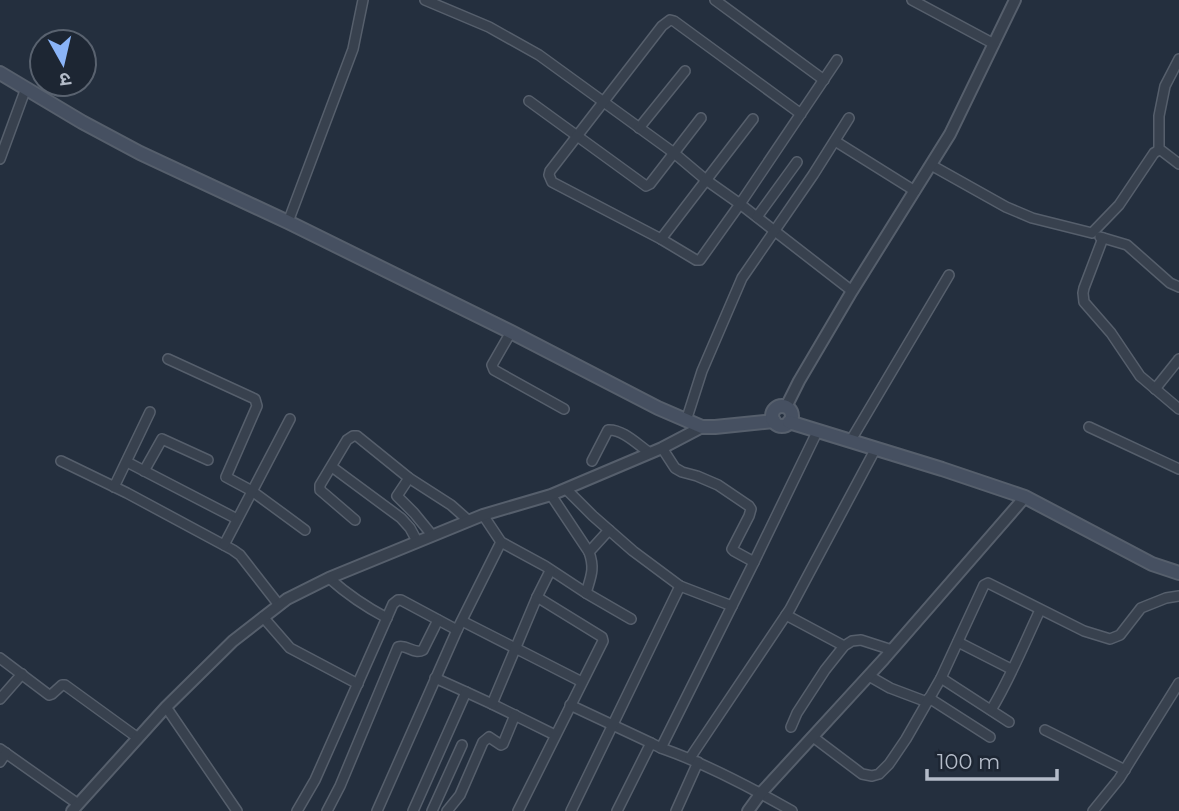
<svg xmlns="http://www.w3.org/2000/svg" width="1179" height="811" font-family="Montserrat,'Noto Sans Devanagari',sans-serif">
  <rect width="100%" height="100%" fill="#242f3e"/>
  <g fill="none" stroke-linecap="round" stroke-linejoin="round">
    <defs>
      <g id="minor">
        <polyline points="425,0 489,27 539,55 674,153 706,180 740,204 852,291"/>
        <polyline points="715,0 824,80"/>
        <polyline points="912,0 994,44"/>
        <polyline points="529,101 646,186 650,184 701,118"/>
        <polyline points="801,114 674,21 670,20 662,26 550,171 549,175 552,182 661,239 696,260 700,260 740,204 837,60"/>
        <polyline points="639,128 685,71"/>
        <polyline points="835,141 915,191"/>
        <polyline points="1159,150 1159,116 1165,86 1179,59"/>
        <polyline points="0,159 26,88"/>
        <polyline points="931,165 1006,207 1032,218 1092,233 1119,205 1154,153 1159,150 1162,151 1179,164"/>
        <polyline points="757,217 797,162"/>
        <polyline points="288,222 353,49 363,0"/>
        <polyline points="1100,237 1127,245 1170,283 1179,287"/>
        <polyline points="1103,238 1084,288 1083,293 1084,302 1111,333 1140,376 1179,409"/>
        <polyline points="661,239 753,119"/>
        <polyline points="511,332 492,365 494,370 564,409"/>
        <polyline points="168,359 255,399 257,406 226,477 252,491 305,530"/>
        <polyline points="1155,389 1179,359"/>
        <polyline points="686,421 702,371 742,278 813,175 849,118"/>
        <polyline points="1089,427 1179,469"/>
        <polyline points="851,440 949,275"/>
        <polyline points="662,448 675,468 682,472 697,476 718,485 749,506 751,509 749,516 732,549 734,551 754,562"/>
        <polyline points="61,461 127,493 233,550 240,555 279,605"/>
        <path d="M592 461 608 430C623 429 638 445 650 453"/>
        <polyline points="127,462 237,519"/>
        <polyline points="332,467 401,518 410,528 417,541"/>
        <polyline points="144,471 162,439 208,460"/>
        <polyline points="409,478 397,496 414,513 432,535"/>
        <polyline points="114,487 150,412"/>
        <polyline points="566,489 593,516 633,551 680,586 732,606"/>
        <polyline points="551,495 589,552"/>
        <polyline points="483,515 501,542 545,566 586,593 631,619"/>
        <polyline points="355,520 320,490 320,485 347,440 353,436 357,436 409,478 451,505 469,521"/>
        <polyline points="224,545 290,419"/>
        <path d="M329 578C348 595 364 606 387 618"/>
        <path d="M586 593C591 576 595 569 589 552L609 530"/>
        <polyline points="786,615 844,646"/>
        <polyline points="263,617 290,648 358,684"/>
        <polyline points="462,621 582,682"/>
        <polyline points="958,642 1011,669"/>
        <polyline points="0,658 49,695 52,694 62,685 65,685 138,738"/>
        <polyline points="869,676 890,688 927,702"/>
        <polyline points="435,678 466,692"/>
        <polyline points="941,678 1009,722"/>
        <polyline points="929,698 990,737"/>
        <polyline points="0,699 22,674"/>
        <polyline points="492,704 555,735"/>
        <polyline points="570,705 651,743"/>
        <polyline points="166,707 237,811"/>
        <path d="M991 710C1010 679 1024 644 1040 610"/>
        <polyline points="791,727 797,713 825,670 844,646 852,641 861,640 892,650"/>
        <polyline points="1045,730 1125,770"/>
        <polyline points="813,737 862,774 872,776 879,774 889,764 906,739 941,678 984,585 988,583 1084,631 1110,639 1120,635 1141,608 1166,598 1179,596"/>
        <path d="M661 748C707 764 750 787 792 811"/>
        <polyline points="0,749 78,804"/>
        <polyline points="690,758 790,609 876,448"/>
        <polyline points="0,762 6,753"/>
        <polyline points="297,811 315,780 393,604 398,600 401,600 457,630"/>
        <path d="M327 811 340 786 398 647C407 644 414 655 423 650L438 620"/>
        <polyline points="377,811 457,630 501,542"/>
        <polyline points="413,811 466,692 492,704 537,597 550,571"/>
        <polyline points="432,811 462,745"/>
        <polyline points="447,811 460,795 483,742 489,737 501,745 503,744 515,715"/>
        <polyline points="518,811 603,641 602,637 537,597"/>
        <polyline points="571,811 680,586"/>
        <polyline points="617,811 651,743 661,748 754,562 818,430"/>
        <polyline points="676,811 698,762"/>
        <polyline points="1093,811 1119,779 1179,683"/>
      </g>
      <g id="tertiary">
        <polyline points="786,407 799,381 852,291 950,134 1015,0"/>
        <polyline points="72,811 166,707 233,641 287,599 329,578 483,515 551,495 662,448 702,427"/>
        <polyline points="748,811 761,793 884,659 1025,497"/>
      </g>
      <g id="secondary">
        <polyline points="0,73 82,122 140,153 288,222 511,332 658,408 702,427 715,427 774,421"/>
        <circle cx="782" cy="416" r="10"/>
        <polyline points="789,422 942,469 1025,497 1152,564 1179,573"/>
      </g>
    </defs>
    <use href="#minor" stroke="#565f6c" stroke-width="12"/>
    <use href="#tertiary" stroke="#565f6c" stroke-width="14"/>
    <use href="#secondary" stroke="#565f6c" stroke-width="16"/>
    <use href="#minor" stroke="#38414e" stroke-width="9"/>
    <use href="#tertiary" stroke="#38414e" stroke-width="10"/>
    <use href="#secondary" stroke="#465061" stroke-width="12"/>
  </g>
  <g transform="translate(63 63) rotate(172)"><circle r="33" fill="#1d2633" stroke="#59626f" stroke-width="2"/>
  <path d="M0-5L12 26L0 18L-12 26Z" fill="#8ab4f8"/>
  <text y="-10" font-size="19" font-weight="bold" text-anchor="middle" fill="#b4bcc9">उ</text>
  </g>
  <path d="M927 769v10h130v-10" fill="none" stroke="#b4bcc9" stroke-width="3.5"/>
  <text x="937" y="769" font-size="21" fill="#b4bcc9" stroke="#1d2633" stroke-width="5" paint-order="stroke">100 m</text>
</svg>
